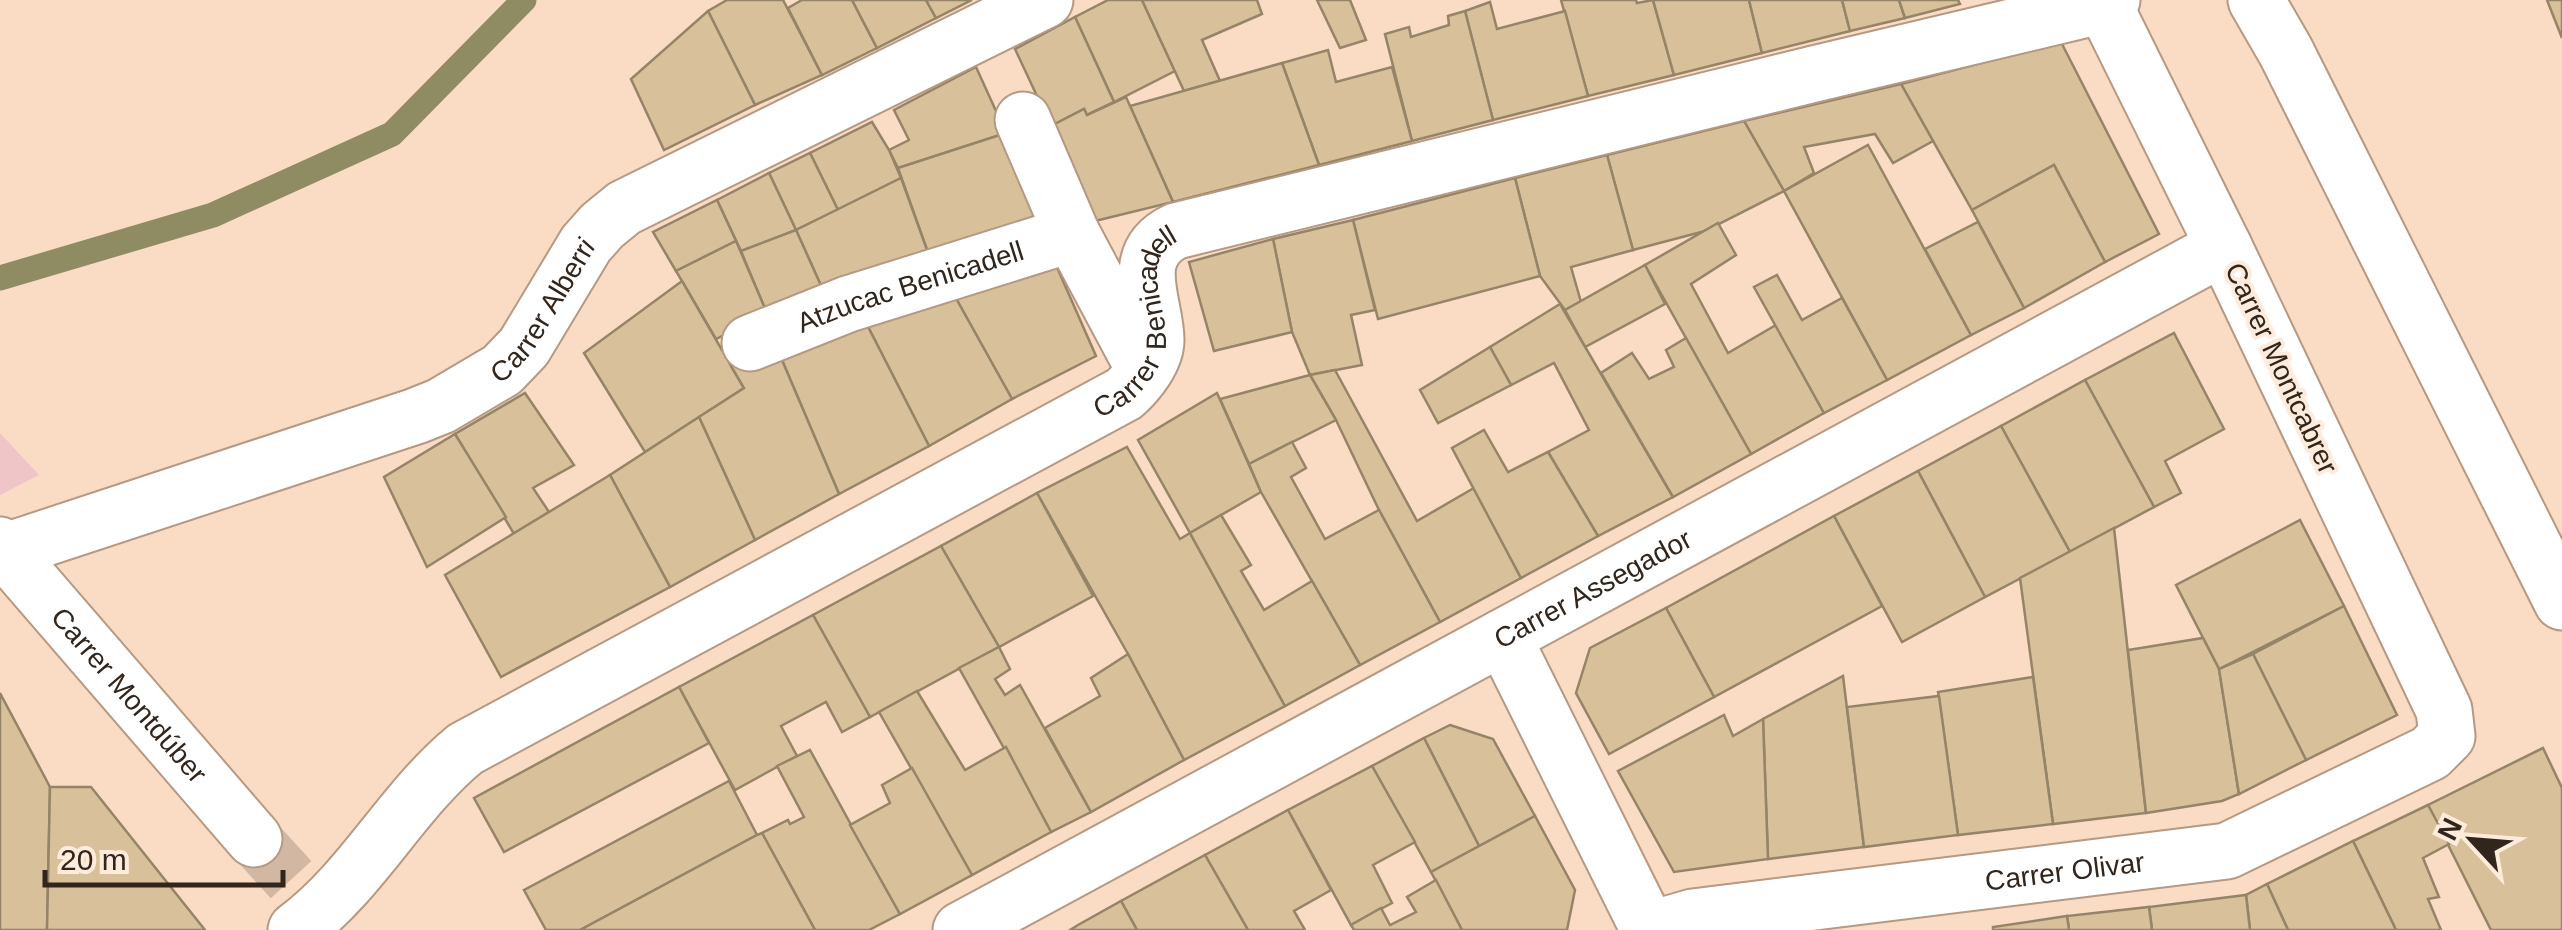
<svg xmlns="http://www.w3.org/2000/svg" width="2562" height="930" font-family="Arial,sans-serif">
  <rect width="100%" height="100%" fill="#fadbc3"/>
  <polygon fill="#f0c5c8" points="0,433 39,475 0,495"/>
  <g fill="none" stroke-linecap="round" stroke-linejoin="round">
    <polyline stroke="#8f8c63" stroke-width="25" points="0,278 213,215 392,134 524,0"/>
  </g>
  <g fill="#d8c19a" stroke="#958467" stroke-width="2.5">
    <polygon points="727,0 783,0 822,75 755,105 708,11"/>
    <polygon points="802,0 852,0 877,48 822,75 788,8"/>
    <polygon points="852,0 926,0 936,18 877,48"/>
    <polygon points="926,0 972,0 936,18"/>
    <polygon points="1108,0 1142,0 1175,71 1114,102 1075,17"/>
    <polygon points="1142,0 1257,0 1262,14 1202,40 1220,81 1184,91"/>
    <polygon points="1317,0 1350,0 1366,40 1340,48"/>
    <polygon points="1561,0 1636,0 1637,3 1653,0 1674,75 1588,96"/>
    <polygon points="1653,0 1749,0 1762,53 1674,75"/>
    <polygon points="1749,0 1842,0 1850,31 1762,53"/>
    <polygon points="1842,0 1899,0 1905,18 1850,31"/>
    <polygon points="1899,0 1958,0 1960,4 1905,18"/>
    <polygon points="2547,0 2562,0 2562,38"/>
    <polygon points="1490,2 1497,29 1565,11 1588,96 1493,120 1465,11"/>
    <polygon points="708,11 755,105 664,150 631,79"/>
    <polygon points="1465,11 1493,120 1412,141 1385,34 1409,27 1411,37 1449,25 1448,16"/>
    <polygon points="1075,17 1114,102 1087,115 1084,109 1051,126 1015,49"/>
    <polygon points="2061,42 2159,234 2105,262 2054,165 1972,210 1901,84"/>
    <polygon points="1328,50 1336,82 1392,67 1412,141 1319,165 1282,63"/>
    <polygon points="1282,63 1319,165 1173,202 1130,106"/>
    <polygon points="976,67 1006,133 898,168 889,150 909,140 894,110"/>
    <polygon points="1901,84 1933,141 1893,163 1875,134 1804,147 1814,173 1784,191 1744,121"/>
    <polygon points="1126,97 1173,202 1091,222 1051,126 1084,109 1087,115"/>
    <polygon points="1744,121 1784,191 1705,231 1633,250 1607,155"/>
    <polygon points="872,122 889,150 901,178 838,210 810,153"/>
    <polygon points="1006,133 1041,228 931,261 898,168"/>
    <polygon points="1868,145 1971,335 1887,380 1784,191"/>
    <polygon points="810,153 838,210 796,230 769,173"/>
    <polygon points="1607,155 1633,250 1571,267 1581,302 1565,310 1540,276 1515,178"/>
    <polygon points="2054,165 2105,262 2024,308 1972,210"/>
    <polygon points="769,173 796,230 741,251 717,200"/>
    <polygon points="901,178 931,261 827,299 796,230"/>
    <polygon points="1515,178 1540,276 1378,319 1353,220"/>
    <polygon points="717,200 736,241 676,271 653,232"/>
    <polygon points="1353,220 1375,310 1351,315 1362,365 1310,375 1292,332 1273,239"/>
    <polygon points="1978,222 2024,308 1971,335 1925,249"/>
    <polygon points="1718,223 1736,255 1691,284 1728,353 1776,325 1824,413 1751,454 1645,265"/>
    <polygon points="796,230 827,299 769,319 741,251"/>
    <polygon points="1273,239 1292,332 1214,351 1189,262"/>
    <polygon points="736,241 767,313 716,339 676,271"/>
    <polygon points="1052,256 1096,356 1012,399 948,284"/>
    <polygon points="1645,265 1665,304 1585,347 1565,310"/>
    <polygon points="1777,275 1802,320 1842,298 1887,380 1824,413 1754,287"/>
    <polygon points="682,281 744,388 645,452 584,353"/>
    <polygon points="948,284 1012,399 929,446 862,315"/>
    <polygon points="1560,304 1673,497 1598,536 1548,452 1589,430 1554,363 1511,385 1490,347"/>
    <polygon points="862,315 929,446 839,494 776,346"/>
    <polygon points="2174,333 2224,429 2165,461 2181,493 2154,507 2085,380"/>
    <polygon points="1686,338 1751,454 1673,497 1601,373 1632,353 1649,379 1674,367 1666,350"/>
    <polygon points="776,346 839,494 755,540 699,417 744,388 731,366"/>
    <polygon points="1490,347 1511,385 1438,423 1420,390"/>
    <polygon points="1335,370 1417,521 1474,488 1521,578 1440,622 1379,510 1336,420 1310,375"/>
    <polygon points="1310,375 1336,420 1249,464 1220,399"/>
    <polygon points="2085,380 2154,507 2070,552 2001,426"/>
    <polygon points="525,393 574,465 533,488 549,512 514,534 455,434"/>
    <polygon points="1217,393 1261,492 1190,533 1138,440"/>
    <polygon points="699,417 755,540 670,587 610,475"/>
    <polygon points="2001,426 2070,552 1985,597 1918,471"/>
    <polygon points="1484,430 1508,472 1548,452 1598,536 1521,578 1452,448"/>
    <polygon points="455,434 506,517 427,567 384,477"/>
    <polygon points="1292,442 1306,468 1291,477 1325,539 1379,510 1440,622 1360,665 1261,492 1249,464"/>
    <polygon points="1127,447 1180,539 1190,533 1285,706 1184,760 1128,654 1037,493"/>
    <polygon points="1918,471 1985,597 1902,642 1834,516"/>
    <polygon points="610,475 670,587 501,677 445,575"/>
    <polygon points="1037,493 1093,596 999,647 941,546"/>
    <polygon points="1221,515 1251,565 1241,571 1264,610 1312,581 1360,665 1285,706 1190,533"/>
    <polygon points="1834,516 1882,606 1714,697 1666,608"/>
    <polygon points="2300,520 2344,606 2219,669 2176,585"/>
    <polygon points="2114,528 2146,813 2053,824 2020,578"/>
    <polygon points="941,546 999,647 870,717 813,615"/>
    <polygon points="2344,606 2397,715 2306,760 2253,654"/>
    <polygon points="1666,608 1714,697 1609,754 1576,693 1590,648"/>
    <polygon points="813,615 870,717 842,732 826,702 781,726 797,756 735,790 679,687"/>
    <polygon points="2203,638 2219,669 2239,794 2222,801 2146,813 2128,650"/>
    <polygon points="999,647 1010,669 995,679 1005,695 1020,685 1091,812 1051,832 959,668"/>
    <polygon points="1128,654 1184,760 1091,812 1045,728 1100,696 1091,678"/>
    <polygon points="2253,654 2306,760 2239,794 2219,669"/>
    <polygon points="1843,676 1864,847 1768,859 1763,719"/>
    <polygon points="2033,677 2053,824 1958,835 1938,692"/>
    <polygon points="679,687 709,743 504,852 474,798"/>
    <polygon points="917,691 965,770 1006,747 1051,832 972,875 879,712"/>
    <polygon points="0,693 50,787 47,930 0,930"/>
    <polygon points="1939,696 1958,835 1864,847 1847,707"/>
    <polygon points="1724,715 1733,736 1763,719 1768,859 1674,872 1618,771"/>
    <polygon points="1450,725 1493,739 1535,816 1479,846 1424,738"/>
    <polygon points="1424,738 1479,846 1431,872 1372,766"/>
    <polygon points="2543,748 2562,788 2562,930 2491,930 2428,805"/>
    <polygon points="810,750 900,914 869,930 815,930 762,833 788,820 790,824 804,817 777,766"/>
    <polygon points="1372,766 1415,842 1373,865 1392,903 1351,925 1288,810"/>
    <polygon points="912,768 972,875 900,914 850,825 890,803 882,785"/>
    <polygon points="729,781 757,835 580,930 546,930 524,890"/>
    <polygon points="50,787 91,787 205,930 47,930"/>
    <polygon points="2428,805 2449,844 2423,858 2439,897 2428,899 2441,930 2396,930 2353,841"/>
    <polygon points="1288,810 1331,890 1294,911 1305,930 1248,930 1205,855"/>
    <polygon points="1535,816 1575,890 1567,930 1462,930 1431,872"/>
    <polygon points="762,833 815,930 580,930 757,835"/>
    <polygon points="2353,841 2396,930 2288,930 2267,884"/>
    <polygon points="1205,855 1248,930 1137,930 1121,901"/>
    <polygon points="1436,880 1462,930 1354,930 1351,925 1381,908 1390,925 1416,912 1407,897"/>
    <polygon points="2267,884 2288,930 2250,930 2246,895"/>
    <polygon points="2246,895 2250,930 2152,930 2149,907"/>
    <polygon points="1121,901 1137,930 1070,930 1078,925"/>
    <polygon points="2149,907 2152,930 2069,930 2067,916"/>
    <polygon points="2067,916 2069,930 1993,930 1993,927"/>
  </g>
  <g fill="none" stroke-linecap="round" stroke-linejoin="round">
    <polyline stroke="#d2b7a2" stroke-width="55" stroke-dasharray="55 28" stroke-linecap="butt" points="254,839 337,930"/>
    <defs>
      <g id="minor">
        <polyline points="2256,0 2286,52 2562,602"/>
        <polyline points="1023,120 1072,234 1144,369"/>
        <path id="s1" d="M750 343 848 304 1072 234"/>
        <path id="s2" d="M0 545 254 839"/>
        <path id="s3" d="M6 551 416 416 441 406 502 370 524 347 586 244 602 226 624 208 1045 0"/>
        <polyline points="1503,637 1649,930"/>
        <path id="s4" d="M296 930C363 880 401 802 465 749L1124 394C1138 382 1156 359 1156 340 1156 302 1126 255 1176 231L1814 74 2104 5 2112 0"/>
        <path id="s5" d="M961 930 2224 247"/>
        <path id="s6" d="M1658 930 1669 924 1693 917 2227 851 2430 753 2447 736 2444 710 2224 247 2104 5"/>
      </g>
    </defs>
    <use href="#minor" stroke="#b69983" stroke-width="59"/>
    <use href="#minor" stroke="#fff" stroke-width="55"/>
  </g>
  <g text-anchor="middle" stroke-width="8" stroke-linejoin="round" paint-order="stroke">
    <g font-size="28" fill="#31251c" stroke="#feebdc">
      <text dy="10" stroke="none"><textPath href="#s1" startOffset="170">Atzucac Benicadell</textPath></text>
      <text dy="10" stroke="none"><textPath href="#s3" startOffset="602">Carrer Alberri</textPath></text>
      <text dy="10" stroke="none"><textPath href="#s4" startOffset="1072">Carrer Benicadell</textPath></text>
      <text transform="translate(2282 368) rotate(65)" y="10">Carrer Montcabrer</text>
      <text dy="10" stroke="none"><textPath href="#s5" startOffset="718">Carrer Assegador</textPath></text>
      <text dy="10" stroke="none"><textPath href="#s2" startOffset="198">Carrer Montdúber</textPath></text>
      <text dy="10" stroke="none"><textPath href="#s6" startOffset="412">Carrer Olivar</textPath></text>
    </g>
  </g>
  <g transform="translate(2472 840) rotate(296)" stroke="#feebdc" stroke-width="8" paint-order="stroke">
  <path d="M0-8L18 38L0 25L-18 38Z" fill="#31251c"/>
  <text y="-15" font-size="28" font-weight="bold" text-anchor="middle" fill="#31251c">N</text>
  </g>
  <path d="M45 870v15h238v-15" fill="none" stroke="#31251c" stroke-width="5"/>
  <text x="60" y="870" font-size="30" fill="#31251c" stroke="#feebdc" stroke-width="8" paint-order="stroke">20 m</text>
</svg>
